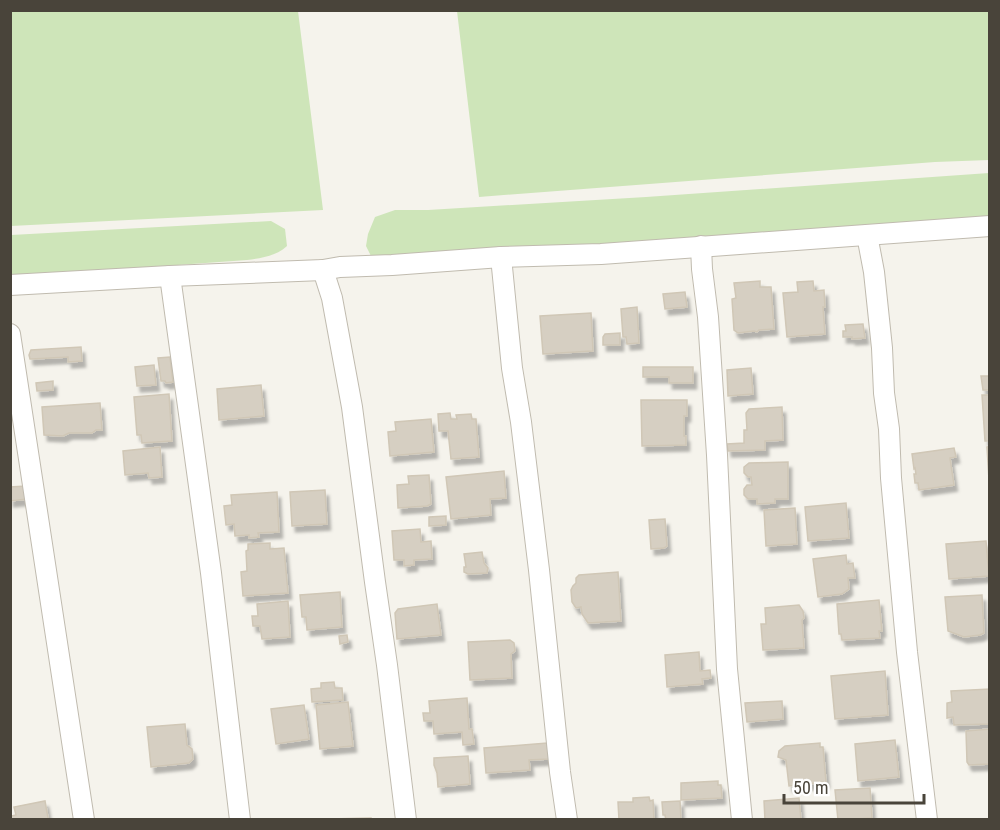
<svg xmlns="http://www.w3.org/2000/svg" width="1000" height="830" font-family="'Roboto Condensed',sans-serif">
  <defs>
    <filter id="shadow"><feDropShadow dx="3.5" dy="6" stdDeviation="1.5" flood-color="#0004"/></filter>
  </defs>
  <rect width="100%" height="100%" fill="#f5f3ec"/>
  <g fill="#cee5b9">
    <polygon points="11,10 298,11 323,210 11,226"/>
    <polygon points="457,11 989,11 989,160 935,162 479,197"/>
    <polygon points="989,173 989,219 695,240 386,258 371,256 366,246 368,234 375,217 395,210 428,210 646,197"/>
    <path d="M271 221 285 229 287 246C276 256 262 258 247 260L11 277V235Z"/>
  </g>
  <g fill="#d6cfc2" stroke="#d0c7b6" stroke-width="1.5" filter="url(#shadow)">
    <polygon points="760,281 760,287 771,287 774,329 759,330 757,332 754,331 738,333 734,330 732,299 736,298 734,283"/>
    <polygon points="813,281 814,291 824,290 825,307 823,307 825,334 787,337 783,293 798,292 797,282"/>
    <polygon points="685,292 687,307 665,309 663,294"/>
    <polygon points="637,307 639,343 627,344 626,337 623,337 621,309"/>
    <polygon points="591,313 593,351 543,354 540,316"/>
    <polygon points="863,324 865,338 852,339 852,337 843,337 843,331 846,331 845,325"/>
    <polygon points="620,333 620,345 603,345 603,337 605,334"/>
    <polygon points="81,347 82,361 68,362 68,357 32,359 30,359 29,355 31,350"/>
    <polygon points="170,357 173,382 166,383 165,381 161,381 158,358"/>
    <polygon points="154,365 156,385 137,386 135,367"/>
    <polygon points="643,367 693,367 693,383 669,383 669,377 643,377"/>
    <polygon points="751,368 753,394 728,396 727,370"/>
    <polygon points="981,376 990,376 990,390 983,390"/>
    <polygon points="53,381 53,390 37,391 36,383"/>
    <polygon points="261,385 264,416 219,420 217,389"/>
    <polygon points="169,394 172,441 142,443 141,435 137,435 134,397"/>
    <polygon points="982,395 990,395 990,441 985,441"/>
    <polygon points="641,400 687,400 687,416 684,416 684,436 686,436 686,445 642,446"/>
    <polygon points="100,403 102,430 96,430 92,433 69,433 63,436 44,435 42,407"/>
    <polygon points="782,407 783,440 765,441 765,450 728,451 727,444 744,443 744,430 747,430 746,413 749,409"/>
    <polygon points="450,413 451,419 457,419 456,415 471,414 472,419 476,419 479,457 451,459 448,431 439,431 438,414"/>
    <polygon points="431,419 434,452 390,456 388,432 396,431 395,422"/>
    <polygon points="990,446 990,480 989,480 987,447"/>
    <polygon points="160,447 162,477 149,478 148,473 125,475 123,451"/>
    <polygon points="954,448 956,457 950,458 954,485 919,490 918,483 915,483 914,474 916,474 915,468 914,469 912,454"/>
    <polygon points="788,462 788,499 775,499 775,503 757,504 757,499 748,499 744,495 744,489 747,485 752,485 751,477 748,477 744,473 744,467 749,463"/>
    <polygon points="504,471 506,498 490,499 491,515 451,519 446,477"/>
    <polygon points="429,475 431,504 427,506 398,508 397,485 409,484 408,476"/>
    <polygon points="26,486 27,499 10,501 10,487"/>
    <polygon points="325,490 327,524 292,526 290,492"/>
    <polygon points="277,492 279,532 258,533 259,537 249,538 249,535 235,536 234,524 226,525 224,506 232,505 231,495"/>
    <polygon points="846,503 849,538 808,541 805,507"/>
    <polygon points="795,508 797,544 766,546 764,510"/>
    <polygon points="446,516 446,525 429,526 429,517"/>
    <polygon points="665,519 667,546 664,548 651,549 649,520"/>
    <polygon points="420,529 421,542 431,541 432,559 414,560 414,565 404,566 404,560 394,560 392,531"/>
    <polygon points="986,541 989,576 949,579 946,544"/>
    <polygon points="270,543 270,549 284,548 288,593 243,596 241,572 247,571 246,551 248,550 248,544"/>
    <polygon points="482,552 484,563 488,568 487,573 468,574 464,572 464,567 466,567 464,554"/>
    <polygon points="846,555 847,564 853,563 855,578 848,578 849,589 842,594 818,597 813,559"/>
    <polygon points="618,572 621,621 588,623 582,614 581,607 576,608 572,602 571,590 573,586 576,583 576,578 579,575"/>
    <polygon points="340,592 342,627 307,630 306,617 302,617 300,595"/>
    <polygon points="982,595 984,633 980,635 964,637 948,631 945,597"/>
    <polygon points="879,600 882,631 879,631 880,638 842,640 841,634 839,634 837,604"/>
    <polygon points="288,601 290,637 262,639 260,626 253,626 252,616 258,616 257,604"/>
    <polygon points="437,604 441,635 397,639 395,613 398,609"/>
    <polygon points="799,605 803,611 804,618 802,620 804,648 763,650 761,624 766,624 765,608"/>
    <polygon points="347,635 348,642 340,644 339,636"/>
    <polygon points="510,640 514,643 515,651 511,654 512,678 470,680 468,642"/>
    <polygon points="699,652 700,671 710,670 711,678 702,679 703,684 667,687 665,655"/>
    <polygon points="885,671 888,715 835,719 831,676"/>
    <polygon points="334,682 335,688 342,688 343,700 312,702 311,689 321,688 321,683"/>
    <polygon points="990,689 990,724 954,725 953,717 947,718 947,703 952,702 951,691"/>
    <polygon points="467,698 469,729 472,729 474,744 463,745 462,732 434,734 433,721 424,721 423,713 430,713 429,701"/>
    <polygon points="782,701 783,719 747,722 745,703"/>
    <polygon points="348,702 353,746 320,749 316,705"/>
    <polygon points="304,705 309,739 276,744 271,709"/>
    <polygon points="185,724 187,745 192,749 193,759 189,763 151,767 147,727"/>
    <polygon points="990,729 990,764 969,765 967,762 966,731"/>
    <polygon points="895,740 899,777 858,781 855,744"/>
    <polygon points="547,743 549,759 529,760 530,770 486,773 484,748"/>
    <polygon points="820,743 820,747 823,747 826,782 789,786 786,760 778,757 779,751 785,746"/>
    <polygon points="468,756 470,784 438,787 437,773 434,765 434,758"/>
    <polygon points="718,781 718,785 721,785 722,798 681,800 681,783"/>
    <polygon points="870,788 872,818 838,820 835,790"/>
    <polygon points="649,797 650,801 653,800 654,820 619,820 618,802 633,802 633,798"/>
    <polygon points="799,798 801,820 765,820 764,801"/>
    <polygon points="45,801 48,818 51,820 11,820 11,816 16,815 14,807"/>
    <polygon points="680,801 681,820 666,820 665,815 663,815 662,802"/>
    <polygon points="371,818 371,820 328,819"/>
  </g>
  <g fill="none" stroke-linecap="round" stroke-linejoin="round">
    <defs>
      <g id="minor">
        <polyline points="867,235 874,272 882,348 884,393 889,429 891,478 907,652 927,820"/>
        <polyline points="701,246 702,269 708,317 717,455 727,669 742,820"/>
        <polyline points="501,257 512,368 521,422 539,570 560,772 567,820"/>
        <polyline points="323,270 332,298 352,407 375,582 387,665 406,820"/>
        <polyline points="170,276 211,573 240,820"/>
        <polyline points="10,285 170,276 323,270 340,267 392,265 501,257 601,254 990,226"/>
        <polyline points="10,334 84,820"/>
      </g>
    </defs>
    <use href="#minor" stroke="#c0bbaf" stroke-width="22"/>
    <use href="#minor" stroke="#fff" stroke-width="20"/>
  </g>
  <rect width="1000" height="830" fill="none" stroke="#49443a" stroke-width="24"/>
  <path d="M784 794v9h140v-9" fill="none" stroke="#49443a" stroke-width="3"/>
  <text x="793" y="794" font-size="18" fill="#49443a" stroke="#ffffff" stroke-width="4.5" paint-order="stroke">50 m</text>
</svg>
